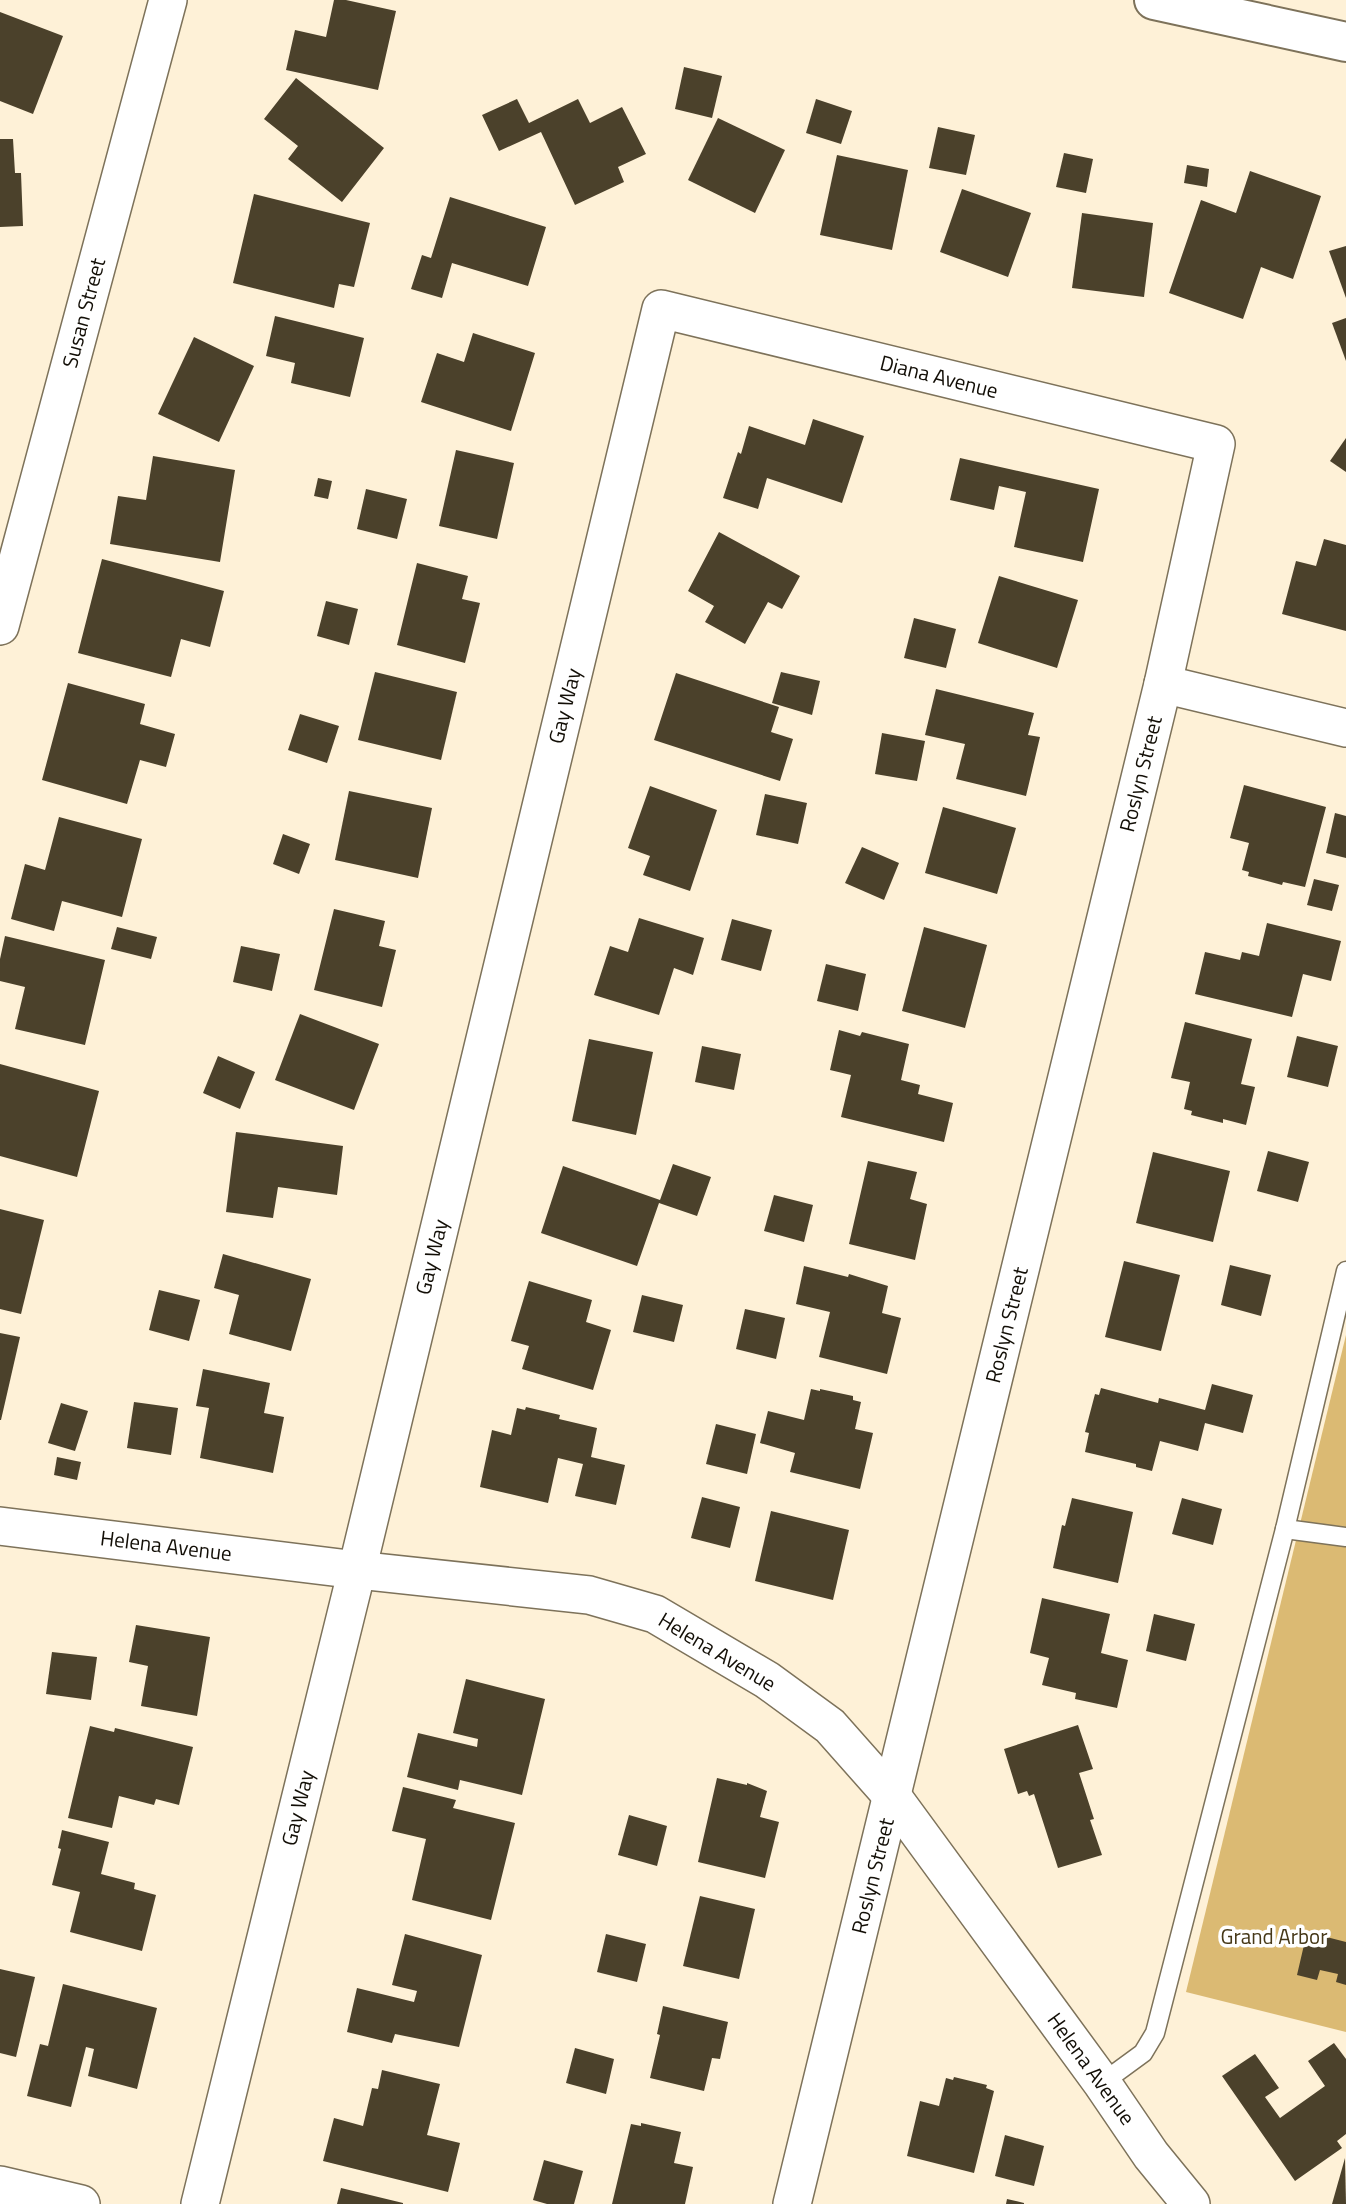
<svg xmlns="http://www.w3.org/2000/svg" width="1346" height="2204" font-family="'Titillium Web',sans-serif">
  <rect width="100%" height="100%" fill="#fef1d7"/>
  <polygon fill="#dbba73" points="1346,1335 1346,2032 1186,1992"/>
  <g fill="#4b412b">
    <polygon points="334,0 346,0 396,11 378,90 286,70 295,30 326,37"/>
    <polygon points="0,12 63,36 33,114 0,101"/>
    <polygon points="684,67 722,76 712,118 675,109"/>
    <polygon points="296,78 384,148 342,202 288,159 298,146 264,119"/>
    <polygon points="517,99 529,123 578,99 590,123 622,107 646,154 618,167 624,182 575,205 541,132 499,151 482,115"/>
    <polygon points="816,99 852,111 841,144 806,133"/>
    <polygon points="718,118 785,150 755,213 688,180"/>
    <polygon points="938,127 975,135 966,175 929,168"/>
    <polygon points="0,139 13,139 15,173 21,173 23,226 0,227"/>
    <polygon points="1064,153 1093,159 1086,193 1056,187"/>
    <polygon points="837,155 908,170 892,250 820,235"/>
    <polygon points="1187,165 1209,169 1207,187 1184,183"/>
    <polygon points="1250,171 1321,196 1293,279 1261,267 1243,319 1169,293 1201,200 1236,213"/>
    <polygon points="962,189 1031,213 1008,277 940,252"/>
    <polygon points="254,194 370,223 354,287 339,284 334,308 233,283"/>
    <polygon points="450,197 546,227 528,286 452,263 442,298 411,289 422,255 431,258"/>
    <polygon points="1082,213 1153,223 1144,297 1072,288"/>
    <polygon points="1346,246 1346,298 1329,251"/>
    <polygon points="275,316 364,338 350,397 291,383 295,363 266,356"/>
    <polygon points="1346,318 1346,361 1332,323"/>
    <polygon points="473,333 535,353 511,431 421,402 437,353 464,362"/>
    <polygon points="194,337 254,366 219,442 158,414"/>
    <polygon points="813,419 864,436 842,503 767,478 758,509 723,498 738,452 741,454 749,426 805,445"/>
    <polygon points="1346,438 1346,472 1330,461"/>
    <polygon points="456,450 514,463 497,539 439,526"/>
    <polygon points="153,456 235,470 220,562 110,544 118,496 146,500"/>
    <polygon points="960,458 1099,489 1083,562 1014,547 1026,492 999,486 994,510 950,500"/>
    <polygon points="318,478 332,481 328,499 314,496"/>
    <polygon points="366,489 407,499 397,539 357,529"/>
    <polygon points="719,532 800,576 782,609 768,602 745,644 705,622 714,606 688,591"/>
    <polygon points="1324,539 1346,545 1346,631 1282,614 1296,561 1316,566"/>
    <polygon points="102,559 224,591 210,647 181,639 171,677 78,653"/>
    <polygon points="417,563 468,576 462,599 480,603 465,663 397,645"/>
    <polygon points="999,576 1078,600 1057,668 978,643"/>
    <polygon points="326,601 358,609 349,645 317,636"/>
    <polygon points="914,618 956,629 946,668 904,658"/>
    <polygon points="375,672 457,692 441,760 358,740"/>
    <polygon points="781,672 820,681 812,715 772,703"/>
    <polygon points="676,673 779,707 771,732 793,739 780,781 654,740"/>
    <polygon points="68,683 145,704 140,724 175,734 166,767 140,760 127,804 42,780"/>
    <polygon points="936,689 1034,713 1028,735 1040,737 1026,796 956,779 965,744 925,735"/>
    <polygon points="300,714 339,726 327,763 288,750"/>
    <polygon points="882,733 925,741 917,781 875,774"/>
    <polygon points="1244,785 1326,807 1305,887 1283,882 1282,885 1248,876 1249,872 1242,870 1249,843 1230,838"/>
    <polygon points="650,786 717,810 690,891 643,875 650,856 628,848"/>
    <polygon points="349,791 432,808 418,878 335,860"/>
    <polygon points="765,794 807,803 798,844 756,835"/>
    <polygon points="943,807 1016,828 997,894 925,873"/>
    <polygon points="1335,813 1346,816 1346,858 1326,853"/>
    <polygon points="59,817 142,839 122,917 62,901 54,931 11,919 25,864 45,870"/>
    <polygon points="283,834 310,844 299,874 273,864"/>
    <polygon points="862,847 899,863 884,900 845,883"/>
    <polygon points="1314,879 1339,885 1332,911 1307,905"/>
    <polygon points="334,909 385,921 379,946 396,950 382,1007 314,990"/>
    <polygon points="639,918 704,938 693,975 674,968 659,1015 594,995 610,946 628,952"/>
    <polygon points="732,919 772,930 761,971 721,960"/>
    <polygon points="1267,923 1341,941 1331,981 1303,974 1292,1017 1195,994 1205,952 1240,960 1242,952 1259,956"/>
    <polygon points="117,927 157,937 151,959 111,949"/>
    <polygon points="924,927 987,945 965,1028 902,1011"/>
    <polygon points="5,936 105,960 85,1045 15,1029 25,987 0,981 0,959"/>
    <polygon points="241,946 280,954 272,991 233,982"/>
    <polygon points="826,964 866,974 858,1011 817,1001"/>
    <polygon points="300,1014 379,1044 354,1110 275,1080"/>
    <polygon points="1185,1022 1252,1039 1241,1084 1255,1087 1246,1125 1223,1119 1223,1123 1191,1115 1192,1111 1184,1109 1190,1082 1171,1078"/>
    <polygon points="839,1030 860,1036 862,1032 909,1044 901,1080 920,1085 918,1094 953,1103 944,1142 841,1117 851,1075 830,1070"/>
    <polygon points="1297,1036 1338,1046 1328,1087 1287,1077"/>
    <polygon points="589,1039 653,1052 636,1135 572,1121"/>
    <polygon points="702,1046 741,1054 734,1090 695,1082"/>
    <polygon points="218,1056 255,1072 240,1109 203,1093"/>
    <polygon points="0,1064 99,1091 77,1177 0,1156"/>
    <polygon points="236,1132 343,1146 337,1195 278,1187 273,1218 226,1212"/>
    <polygon points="1268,1151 1309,1162 1298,1202 1257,1191"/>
    <polygon points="1153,1152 1230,1171 1213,1242 1136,1223"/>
    <polygon points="868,1161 917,1172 910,1199 927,1204 915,1260 849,1244"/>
    <polygon points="673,1164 711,1177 697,1216 659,1203 637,1266 541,1233 563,1166 660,1200"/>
    <polygon points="774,1195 813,1205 804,1242 764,1231"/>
    <polygon points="0,1209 44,1220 21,1314 0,1309"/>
    <polygon points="223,1254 311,1279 291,1351 229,1334 239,1295 214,1288"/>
    <polygon points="1124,1261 1180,1275 1161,1351 1105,1337"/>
    <polygon points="1230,1265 1271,1275 1261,1316 1221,1305"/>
    <polygon points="804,1266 848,1277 849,1274 888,1286 882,1313 901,1318 887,1374 819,1357 830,1312 796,1304"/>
    <polygon points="529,1281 592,1300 586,1322 611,1330 593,1390 522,1369 529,1346 511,1341"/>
    <polygon points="159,1290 200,1300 189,1341 149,1330"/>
    <polygon points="642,1295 683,1305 674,1342 633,1332"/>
    <polygon points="745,1309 785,1318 776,1359 736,1349"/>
    <polygon points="0,1333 20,1337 1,1420 0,1420"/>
    <polygon points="203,1369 270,1383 264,1413 284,1417 273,1473 200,1458 209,1408 196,1406"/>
    <polygon points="1212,1384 1253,1395 1243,1433 1205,1423 1198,1451 1160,1441 1152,1471 1136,1467 1136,1464 1085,1452 1089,1433 1085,1432 1095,1394 1099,1395 1101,1388 1158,1403 1159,1398 1205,1410"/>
    <polygon points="811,1389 820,1391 820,1389 853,1396 853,1400 861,1402 855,1429 873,1433 860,1489 790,1472 795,1453 760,1443 768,1411 804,1420"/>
    <polygon points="134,1402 178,1408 171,1455 127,1448"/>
    <polygon points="61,1403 88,1411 75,1451 48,1443"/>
    <polygon points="526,1407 560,1415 559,1419 597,1428 591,1457 625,1465 616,1505 575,1496 583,1464 558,1458 548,1503 480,1487 492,1430 511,1435 517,1408 525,1410"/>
    <polygon points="716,1424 756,1434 747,1474 706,1464"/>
    <polygon points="57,1457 81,1462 77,1480 54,1475"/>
    <polygon points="702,1497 740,1507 730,1548 691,1538"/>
    <polygon points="1072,1498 1133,1512 1118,1583 1053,1568 1062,1525 1065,1526"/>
    <polygon points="1182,1498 1222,1509 1213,1545 1172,1534"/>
    <polygon points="771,1511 849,1530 833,1600 755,1581"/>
    <polygon points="1042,1598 1110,1614 1101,1653 1128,1660 1117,1708 1075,1699 1076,1693 1042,1685 1049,1658 1030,1653"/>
    <polygon points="1154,1614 1195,1624 1186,1661 1146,1651"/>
    <polygon points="136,1625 210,1637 197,1716 141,1706 148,1666 129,1662"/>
    <polygon points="52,1652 97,1657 91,1700 46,1694"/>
    <polygon points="466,1679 545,1699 522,1795 460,1780 458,1790 407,1777 418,1733 477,1747 478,1739 453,1733"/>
    <polygon points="1078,1725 1093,1769 1079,1773 1094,1819 1090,1820 1102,1855 1058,1868 1034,1794 1029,1796 1027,1791 1018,1794 1004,1749"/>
    <polygon points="90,1726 114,1732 115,1728 193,1747 179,1805 156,1799 154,1805 119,1796 112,1828 68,1818"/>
    <polygon points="717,1778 747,1785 747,1783 767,1791 760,1817 779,1822 765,1878 698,1862"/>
    <polygon points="403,1787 456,1800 453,1808 515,1823 491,1920 412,1900 426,1839 392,1831"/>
    <polygon points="629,1815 667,1826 657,1866 618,1855"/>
    <polygon points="62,1830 109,1842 101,1874 135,1883 134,1889 156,1895 142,1951 70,1932 80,1892 52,1885 61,1849 58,1848"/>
    <polygon points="700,1896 755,1909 739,1979 683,1966"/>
    <polygon points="1307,1932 1346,1942 1346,1985 1336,1982 1338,1974 1320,1970 1317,1980 1297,1975"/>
    <polygon points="405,1934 482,1955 459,2047 395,2034 392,2043 347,2032 357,1988 414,2002 417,1991 392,1985"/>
    <polygon points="606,1934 646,1944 637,1982 597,1972"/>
    <polygon points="0,1969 35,1977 16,2057 0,2053"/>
    <polygon points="63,1984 157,2008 137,2089 88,2076 94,2049 86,2047 71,2107 27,2096 40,2044 48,2046"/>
    <polygon points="663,2006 728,2022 720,2059 712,2058 704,2091 650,2078 660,2035 657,2034"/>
    <polygon points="1334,2043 1346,2059 1346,2134 1337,2141 1342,2148 1295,2181 1222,2076 1255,2054 1279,2088 1265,2097 1280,2118 1325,2086 1308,2061"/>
    <polygon points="575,2048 614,2059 606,2094 566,2083"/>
    <polygon points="382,2070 440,2084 427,2135 460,2143 448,2192 323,2161 334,2118 363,2126 372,2088 378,2089"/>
    <polygon points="954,2077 987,2085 986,2088 994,2091 974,2173 907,2156 920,2101 939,2106 946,2078 953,2080"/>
    <polygon points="641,2123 681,2132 674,2163 693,2167 685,2204 612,2204 631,2124 641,2126"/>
    <polygon points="1005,2135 1044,2146 1034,2186 995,2176"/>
    <polygon points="1345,2158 1346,2204 1332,2204"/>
    <polygon points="544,2160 583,2171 574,2204 547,2204 533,2200"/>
    <polygon points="341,2188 403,2203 403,2204 337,2204"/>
    <polygon points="1007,2199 1024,2203 1024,2204 1006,2204"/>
  </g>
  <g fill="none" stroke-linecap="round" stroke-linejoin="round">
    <defs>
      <g id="service">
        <polyline points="1285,1529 1346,1537"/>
        <polyline points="1102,2083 1143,2053 1155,2033 1285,1529 1346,1271"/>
      </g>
      <g id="minor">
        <polyline points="0,626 168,0"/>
        <polyline points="1163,684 1346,728"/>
        <polyline points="0,1526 357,1570 589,1595 655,1614 767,1680 830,1726 892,1796 1102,2083 1151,2155 1191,2204"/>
        <polyline points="0,2185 81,2204"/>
        <polyline points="200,2204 357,1570 661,309 1216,444 1163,684 792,2204"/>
      </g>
      <polyline id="motorway" points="1154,0 1346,42"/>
    </defs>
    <use href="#service" stroke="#7d725a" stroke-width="21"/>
    <use href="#minor" stroke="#7d725a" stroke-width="40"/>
    <use href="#motorway" stroke="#7d725a" stroke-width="42"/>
    <use href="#service" stroke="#fff" stroke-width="18"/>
    <use href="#minor" stroke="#fff" stroke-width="37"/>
    <use href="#motorway" stroke="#fff" stroke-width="38"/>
  </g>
  <g text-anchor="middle" stroke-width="7" stroke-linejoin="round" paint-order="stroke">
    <g font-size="21" fill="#120e06" stroke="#fff">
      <text transform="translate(84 313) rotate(-75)" y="7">Susan Street</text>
      <text transform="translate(939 377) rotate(14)" y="7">Diana Avenue</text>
      <text transform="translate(565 706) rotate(-76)" y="7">Gay Way</text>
      <text transform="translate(1141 774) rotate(-76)" y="7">Roslyn Street</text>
      <text transform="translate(432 1257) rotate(-76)" y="7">Gay Way</text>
      <text transform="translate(1007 1325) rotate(-76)" y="7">Roslyn Street</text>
      <text transform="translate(166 1546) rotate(7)" y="7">Helena Avenue</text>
      <text transform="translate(717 1652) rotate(31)" y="7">Helena Avenue</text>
      <text transform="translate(298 1808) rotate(-76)" y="7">Gay Way</text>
      <text transform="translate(873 1876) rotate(-76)" y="7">Roslyn Street</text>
      <text transform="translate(1091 2069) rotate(54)" y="7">Helena Avenue</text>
    </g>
    <g font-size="21" fill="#463818" stroke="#fff">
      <text x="1274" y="1944">Grand Arbor</text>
    </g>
  </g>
</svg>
